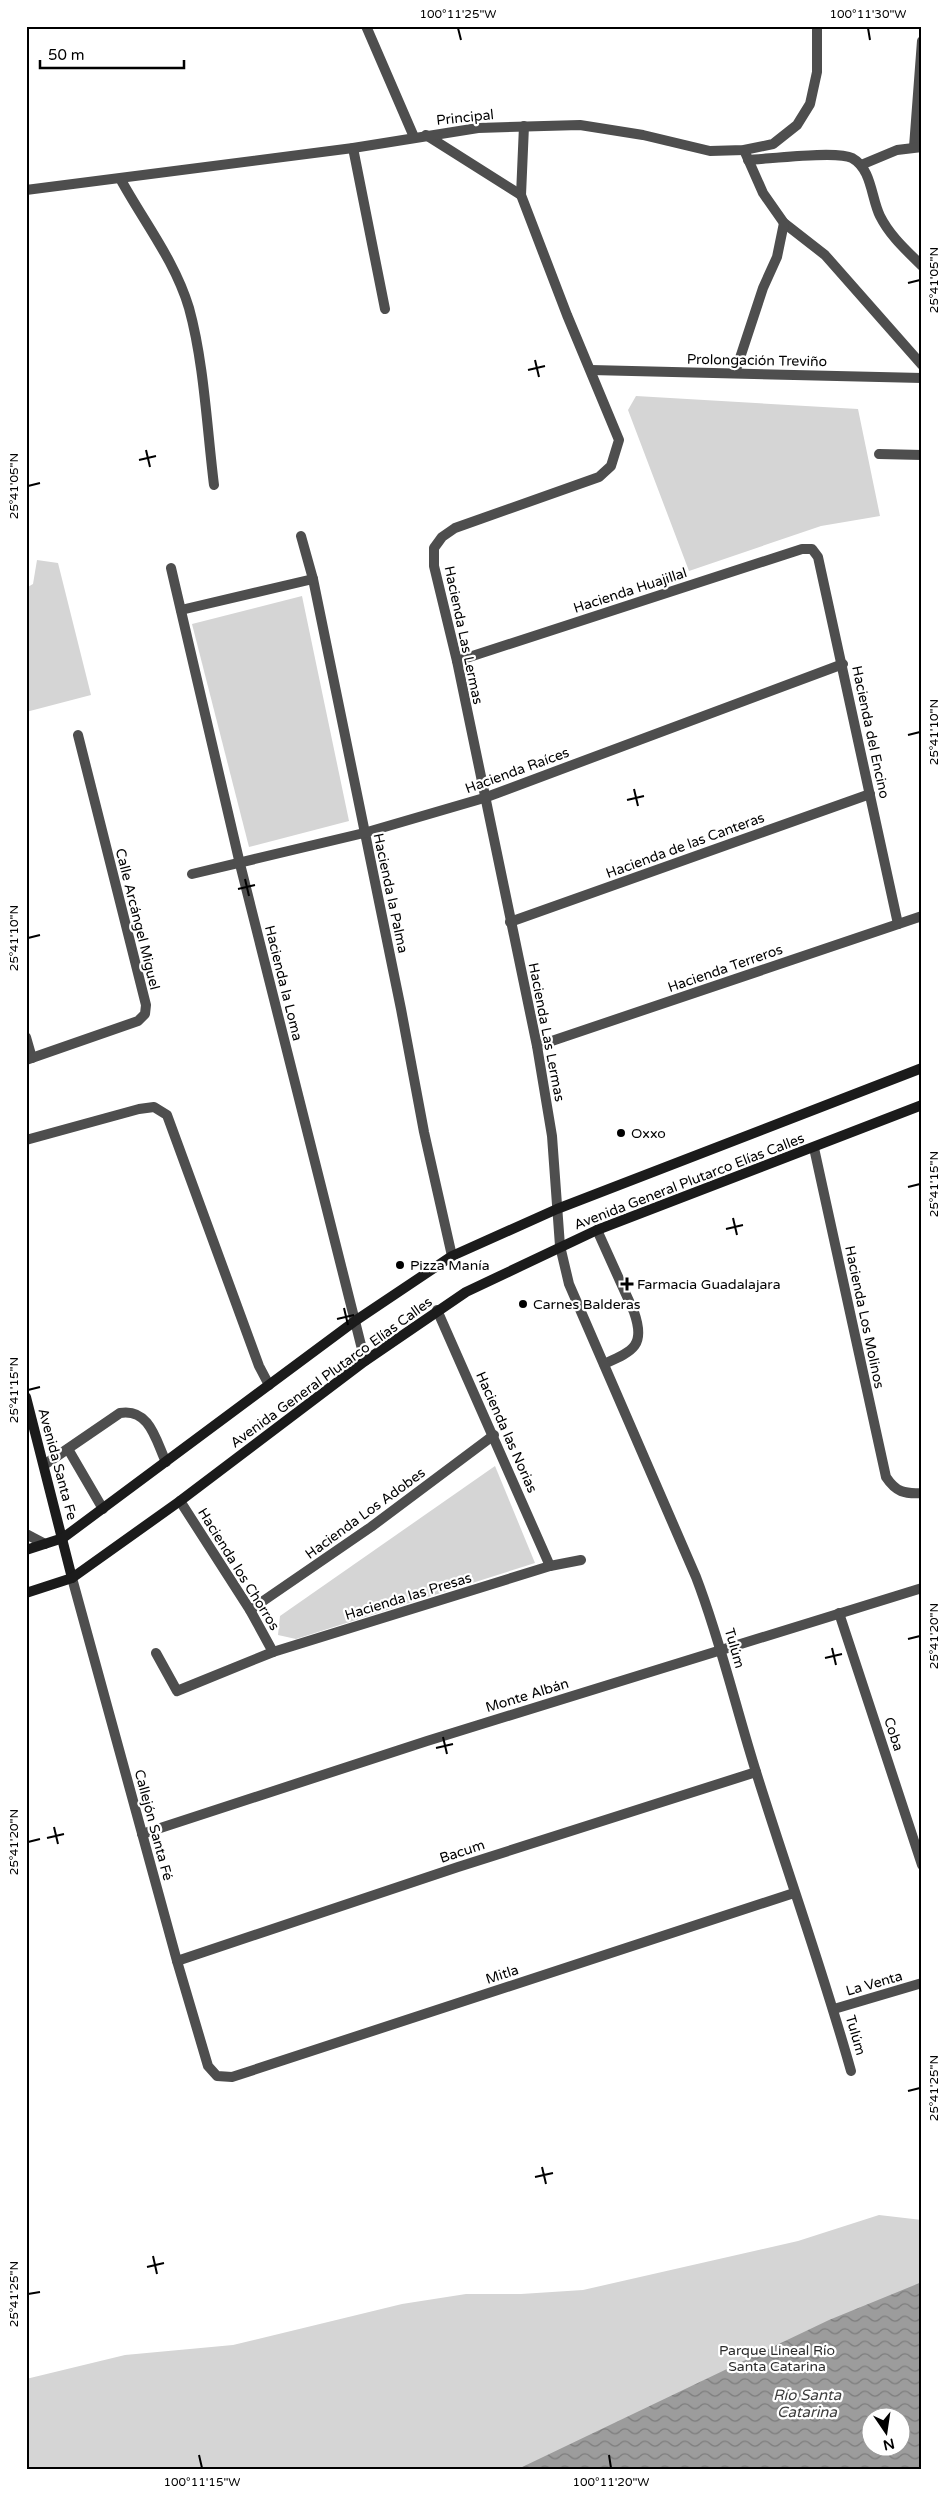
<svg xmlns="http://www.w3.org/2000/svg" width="948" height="2495" font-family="'Varela Round',sans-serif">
  <defs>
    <pattern id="water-waves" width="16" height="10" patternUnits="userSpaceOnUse" patternTransform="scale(1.25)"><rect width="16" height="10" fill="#9c9c9c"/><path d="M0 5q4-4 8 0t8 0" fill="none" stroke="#7d7d7d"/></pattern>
  </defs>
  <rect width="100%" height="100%" fill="#fff"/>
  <g fill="#d5d5d5" fill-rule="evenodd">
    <polygon points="636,396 858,409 880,516 821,526 689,571 628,410"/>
    <polygon points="37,560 58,563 91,695 26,712 26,588 33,584"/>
    <polygon points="302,596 349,821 249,847 192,624"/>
    <polygon points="495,1466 535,1563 296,1639 278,1635 280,1616"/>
    <path d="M879 2215 922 2220V2469H26V2379L125 2355 233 2345 402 2304 466 2294H521L583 2290 798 2241ZM870 2418H900V2448H870Z"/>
  </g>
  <path fill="url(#water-waves)" fill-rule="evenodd" d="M922 2282V2468L518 2469 829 2320ZM870 2418H900V2448H870Z"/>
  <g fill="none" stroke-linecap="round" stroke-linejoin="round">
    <g stroke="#4e4e4e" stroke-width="10">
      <polyline points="366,26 414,137"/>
      <polyline points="353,148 385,309"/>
      <path d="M121 180C144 222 175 261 189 308 204 362 207 429 214 485"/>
      <polyline points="26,1140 139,1109 154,1107 167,1115 259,1366 269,1385"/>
      <path d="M597 1230 634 1312C646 1346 633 1351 604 1364"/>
      <polyline points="68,1449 103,1509"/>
      <path d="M44 1465 120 1413C150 1408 156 1441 166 1462"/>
      <polyline points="26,1534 45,1544"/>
    </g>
    <g stroke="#4e4e4e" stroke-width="10">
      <path d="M524 126 521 195 567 315 619 440 611 466 599 477 455 528 442 537 434 548V566L457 661 537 1046 552 1136 560 1246 569 1284 696 1577C721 1642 736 1709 757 1775 788 1874 823 1971 851 2071"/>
      <polyline points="426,135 521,195"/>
      <polyline points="914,147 922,41"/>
      <polyline points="744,150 763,193 784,223 825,255 922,365"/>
      <path d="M748 160C769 159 837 150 852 158 872 169 871 198 880 216 890 236 906 250 922 266"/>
      <polyline points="861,165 897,150 922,147"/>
      <polyline points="26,190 353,148 478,128 580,125 643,135 710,151 744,150 773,144 797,125 810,104 817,72 817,26"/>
      <polyline points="591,370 922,378"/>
      <polyline points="735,373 763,288 777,257 784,223"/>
      <polyline points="879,454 922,455"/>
      <polyline points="301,536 313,579 401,1009 424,1132 452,1256"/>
      <polyline points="171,568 240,864 365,1361"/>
      <polyline points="181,610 313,579"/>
      <polyline points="457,661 802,549 812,549 818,557 898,924"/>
      <polyline points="192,874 364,833 484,798 843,664"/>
      <polyline points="510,922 870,794"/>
      <polyline points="26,1037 32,1058"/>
      <polyline points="537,1046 922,916"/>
      <polyline points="26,1060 138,1021 145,1014 146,1005 78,735"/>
      <path d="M814 1148 886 1477C896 1492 904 1494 922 1493"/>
      <polyline points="437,1310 550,1566"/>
      <polyline points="180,1501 250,1610 273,1652"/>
      <polyline points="72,1578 177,1961 208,2066 217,2076 232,2077 794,1893"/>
      <polyline points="250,1610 371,1527 494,1435"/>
      <polyline points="839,1613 922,1865"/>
      <polyline points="156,1653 177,1691 273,1652 550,1566 581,1560"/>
      <polyline points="142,1834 427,1741 922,1588"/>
      <polyline points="177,1961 458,1867 756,1772"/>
      <polyline points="834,2009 922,1983"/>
    </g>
    <g stroke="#1b1b1b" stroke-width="10">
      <polyline points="26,1397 72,1578"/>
      <polyline points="26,1550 63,1538 355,1321 452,1256 557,1209 922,1068"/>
      <polyline points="26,1593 72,1578 180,1501 365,1361 466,1292 597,1230 922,1105"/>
    </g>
  </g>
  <path fill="none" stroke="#000" stroke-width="2" d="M458 28 461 40M868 28 870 40M908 283 920 280M535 360 539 377M528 370 545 366M146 450 150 467M139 460 156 456M28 486 40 483M908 735 920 732M634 789 638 806M627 800 644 796M245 879 249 896M238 889 255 885M28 938 40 935M908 1187 920 1184M733 1218 737 1235M726 1229 743 1225M344 1308 348 1325M337 1319 354 1315M28 1390 40 1387M908 1639 920 1636M832 1648 836 1665M825 1658 842 1654M443 1737 447 1754M436 1748 453 1744M54 1827 58 1844M47 1838 64 1834M28 1842 40 1839M908 2091 920 2088M542 2167 546 2184M535 2177 553 2173M153 2256 157 2274M147 2267 164 2263M28 2294 40 2292M199 2455 202 2468M609 2455 611 2468"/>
  <g fill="#000" stroke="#fff" stroke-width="2">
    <circle cx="621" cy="1133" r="5"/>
    <circle cx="400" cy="1265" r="5"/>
    <path d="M624.5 1276.5h5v5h5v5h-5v5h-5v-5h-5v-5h5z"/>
    <circle cx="523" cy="1304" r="5"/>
  </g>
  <g text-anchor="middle" stroke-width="4.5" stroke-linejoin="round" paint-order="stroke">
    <g font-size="14" fill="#000" stroke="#fff">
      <text transform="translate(465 117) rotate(-6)" y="5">Principal</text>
      <text transform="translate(757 360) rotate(1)" y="5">Prolongación Treviño</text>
      <text transform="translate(630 590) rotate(-18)" y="5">Hacienda Huajillal</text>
      <text transform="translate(464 635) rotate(78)" y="5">Hacienda Las Lermas</text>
      <text transform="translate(871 732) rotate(78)" y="5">Hacienda del Encino</text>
      <text transform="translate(517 770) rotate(-20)" y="5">Hacienda Raíces</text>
      <text transform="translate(685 845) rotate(-20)" y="5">Hacienda de las Canteras</text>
      <text transform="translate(391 893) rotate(78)" y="5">Hacienda la Palma</text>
      <text transform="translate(138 919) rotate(76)" y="5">Calle Arcángel Miguel</text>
      <text transform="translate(725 968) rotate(-19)" y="5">Hacienda Terreros</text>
      <text transform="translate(284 983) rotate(76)" y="5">Hacienda la Loma</text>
      <text transform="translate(547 1032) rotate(79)" y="5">Hacienda Las Lermas</text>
      <text transform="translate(689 1181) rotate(-21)" y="5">Avenida General Plutarco Elías Calles</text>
      <text transform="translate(865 1317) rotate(78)" y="5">Hacienda Los Molinos</text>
      <text transform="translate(331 1372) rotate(-36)" y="5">Avenida General Plutarco Elías Calles</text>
      <text transform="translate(507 1432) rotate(66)" y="5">Hacienda las Norias</text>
      <text transform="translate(58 1464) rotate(75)" y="5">Avenida Santa Fe</text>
      <text transform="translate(365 1513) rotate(-36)" y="5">Hacienda Los Adobes</text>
      <text transform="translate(239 1569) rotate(58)" y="5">Hacienda los Chorros</text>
      <text transform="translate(408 1596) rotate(-17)" y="5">Hacienda las Presas</text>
      <text transform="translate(735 1648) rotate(74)" y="5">Tulúm</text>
      <text transform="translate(527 1695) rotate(-17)" y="5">Monte Albán</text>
      <text transform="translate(894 1734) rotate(72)" y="5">Coba</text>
      <text transform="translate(154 1825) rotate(75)" y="5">Callejón Santa Fé</text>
      <text transform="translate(462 1851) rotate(-18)" y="5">Bacum</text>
      <text transform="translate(502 1974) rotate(-18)" y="5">Mitla</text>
      <text transform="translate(874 1983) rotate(-16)" y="5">La Venta</text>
      <text transform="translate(856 2035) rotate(74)" y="5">Tulúm</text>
    </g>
    <g font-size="14" fill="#000" stroke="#fff" text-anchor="start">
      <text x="631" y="1138">Oxxo</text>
      <text x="410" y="1270">Pizza Manía</text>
      <text x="637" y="1289">Farmacia Guadalajara</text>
      <text x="533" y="1309">Carnes Balderas</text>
    </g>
    <g font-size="14" fill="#2c2c2c" stroke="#fff">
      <text x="777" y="2355">Parque Lineal Río<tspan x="777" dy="16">Santa Catarina</tspan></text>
    </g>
    <g font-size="15" font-style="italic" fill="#3d3d3d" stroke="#fff">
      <text x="807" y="2400">Río Santa<tspan x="807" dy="17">Catarina</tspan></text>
    </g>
  </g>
  <rect width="948" height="2495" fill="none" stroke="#ffffff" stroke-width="55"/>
  <g transform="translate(886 2432) rotate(167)"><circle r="24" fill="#ffffff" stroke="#999999"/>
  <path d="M0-4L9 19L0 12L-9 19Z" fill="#000000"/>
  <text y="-8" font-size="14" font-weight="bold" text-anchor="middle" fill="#000000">N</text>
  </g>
  <path d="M40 60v8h144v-8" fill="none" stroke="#000000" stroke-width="2.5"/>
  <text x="48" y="60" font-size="15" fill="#000000" stroke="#ffffff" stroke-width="4" paint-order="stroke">50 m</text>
  <rect x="28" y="28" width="892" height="2440" fill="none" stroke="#000" stroke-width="2"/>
  <g font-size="12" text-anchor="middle" fill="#000">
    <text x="458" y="18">100°11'25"W</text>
    <text x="868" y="18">100°11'30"W</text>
    <text transform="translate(934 280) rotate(-90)" y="4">25°41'05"N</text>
    <text transform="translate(14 486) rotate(-90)" y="4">25°41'05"N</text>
    <text transform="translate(934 732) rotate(-90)" y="4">25°41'10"N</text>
    <text transform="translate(14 938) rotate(-90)" y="4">25°41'10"N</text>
    <text transform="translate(934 1184) rotate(-90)" y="4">25°41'15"N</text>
    <text transform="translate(14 1390) rotate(-90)" y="4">25°41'15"N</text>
    <text transform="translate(934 1636) rotate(-90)" y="4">25°41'20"N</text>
    <text transform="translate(14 1842) rotate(-90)" y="4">25°41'20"N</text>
    <text transform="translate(934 2088) rotate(-90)" y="4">25°41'25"N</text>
    <text transform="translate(14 2294) rotate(-90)" y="4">25°41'25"N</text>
    <text x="202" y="2486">100°11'15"W</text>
    <text x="611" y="2486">100°11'20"W</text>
  </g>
</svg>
